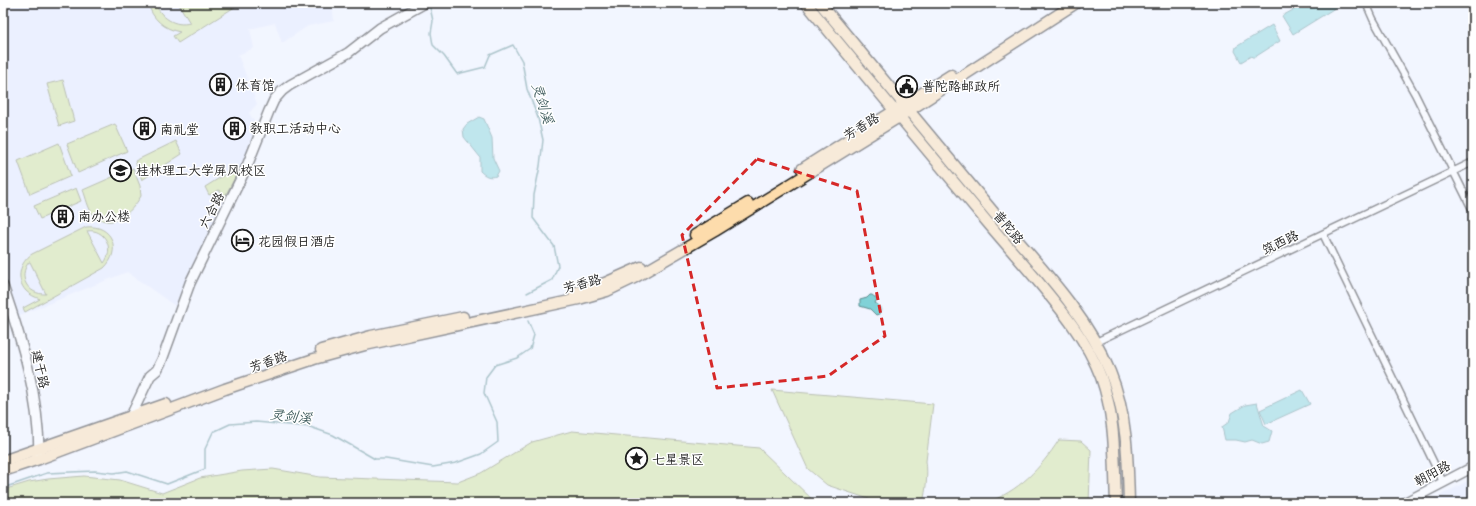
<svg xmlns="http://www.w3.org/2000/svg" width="1476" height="506" font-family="Itim,'LXGW WenKai TC',sans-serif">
  <rect width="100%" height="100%" fill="#f2f5ff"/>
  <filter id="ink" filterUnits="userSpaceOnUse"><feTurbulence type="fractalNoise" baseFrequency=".025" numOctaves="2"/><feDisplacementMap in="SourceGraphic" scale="8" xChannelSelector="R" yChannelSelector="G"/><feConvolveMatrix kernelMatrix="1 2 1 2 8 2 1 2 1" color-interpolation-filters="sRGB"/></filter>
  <g filter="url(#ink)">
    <g fill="#e3e9ff">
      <polygon points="3,3 337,3 332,4 334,21 308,26 282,43 275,23 250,29 254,48 238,55 257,104 249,113 257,126 234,185 175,306 127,272 18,316 3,268"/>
      <polygon points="1473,478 1473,503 1426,503 1453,489"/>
    </g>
    <g fill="#cddf93" stroke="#747e58" fill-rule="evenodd">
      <path d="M148 3H155C161 18 175 27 190 23L178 3H241L178 43 173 36 180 32C164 29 152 19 148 3Z"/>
      <polygon points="63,80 74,121 59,126 47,84"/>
      <polygon points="115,124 127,151 78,173 67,144"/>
      <polygon points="176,141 182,154 142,180 135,161"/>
      <polygon points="59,143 71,176 30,194 18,161"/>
      <path d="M133 168 140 186 141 196C131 213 112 232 93 214 88 209 86 197 83 190Z"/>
      <polygon points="234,169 238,172 224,198 219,190 209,195 205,187"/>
      <polygon points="76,188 81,201 40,219 34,206"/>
      <path d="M86 227C113 224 122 251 104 268L25 312 23 308 40 299C35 297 30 295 26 291 15 279 20 262 32 254ZM87 231C105 228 115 249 104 263ZM29 262H30L46 294C28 295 17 277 29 262Z"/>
      <path d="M772 390 933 404 926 461C928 475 926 489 923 503H875L869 499 827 485 808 469Z"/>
      <polygon points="572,431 759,448 816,503 3,503 3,490 29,482 48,479 84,476 120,480 162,493 200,478 242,471 273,469 320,477 458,482 481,473 532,442"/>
      <path d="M1059 440 1081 441 1091 450 1089 503H986C1019 491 1040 469 1059 440Z"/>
    </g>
    <g fill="#80d2d7" stroke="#58898c">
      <polygon points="1306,3 1343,3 1293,34 1282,16"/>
      <polygon points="1272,25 1280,41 1255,57 1252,57 1251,56 1241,62 1235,51 1236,47"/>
      <path d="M479 117 484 119 492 138 493 158 499 171 496 176C489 178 485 176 480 171V157L464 137 463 129 467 124Z"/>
      <polygon points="870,295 872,295 877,299 875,303 881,307 882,310 881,313 876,315 870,309 860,306 860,300 867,298"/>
      <polygon points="1302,390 1310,404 1266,424 1260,410"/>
      <polygon points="1257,403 1264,426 1272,431 1269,442 1262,444 1252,440 1245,442 1236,440 1225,440 1222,427 1229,422 1232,413 1245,405"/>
    </g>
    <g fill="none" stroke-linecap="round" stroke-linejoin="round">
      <g stroke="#58898c" stroke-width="1.5">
        <polyline points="429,3 433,21 431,33 433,45 444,56 457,74 485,67 490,55 513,45 522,61 527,89 538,118 543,140 540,166 534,195 533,218 554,246 558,266 552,280 527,293"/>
        <polyline points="3,488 47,473 95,471 114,473 127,471 167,484 205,469 205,449 213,432 230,424 256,422 310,427 333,435 375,459 386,459 433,467 456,463 481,454 498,442 497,422 484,393 486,377 495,365 517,358 530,349 534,335 528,321"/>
      </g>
      <defs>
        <g id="street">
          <polyline points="1366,3 1373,19 1415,94 1473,211"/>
          <polyline points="1323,234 1443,482"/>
          <polyline points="1096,342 1473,162"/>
        </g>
        <g id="secondary">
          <path d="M3 286C22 341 39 396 39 454"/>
          <polyline points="129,420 150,376 157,370 162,360 190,283 247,166 269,111 274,100 282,91 290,85 348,53 380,28 425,3"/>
          <polyline points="1404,503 1473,467"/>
        </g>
        <g id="primary">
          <path d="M806 3C866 77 927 150 988 223 1004 242 1020 260 1036 279 1061 309 1087 340 1101 377 1116 419 1114 459 1116 503"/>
          <path d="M820 3C878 73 936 144 994 213 1036 263 1085 311 1110 372 1127 413 1128 459 1129 503"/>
          <polyline points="802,169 951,75"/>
          <polyline points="695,235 748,203"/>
          <polyline points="574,293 605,283 641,267"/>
          <polyline points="321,350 371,336 463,317"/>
          <polyline points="3,461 166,404"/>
          <polyline points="3,471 39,459 225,389 314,359 365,345 579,299 607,291 634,278 715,231 899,117 1076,3"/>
        </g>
      </defs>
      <use href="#street" stroke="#1c1c1c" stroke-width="9"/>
      <use href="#secondary" stroke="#1c1c1c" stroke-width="12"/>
      <use href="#primary" stroke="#1c1c1c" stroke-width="13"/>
      <use href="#street" stroke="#fff" stroke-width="6"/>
      <use href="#secondary" stroke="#fff" stroke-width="9"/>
      <use href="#primary" stroke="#fddcac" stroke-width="10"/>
    </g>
  </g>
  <path d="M0 0H1476V506H0ZM757 159 857 191 885 336 828 376 717 388 682 235Z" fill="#f2f5ff" fill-opacity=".55" fill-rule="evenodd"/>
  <path fill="none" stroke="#d62828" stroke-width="3" stroke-dasharray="8 5" stroke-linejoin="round" d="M757 159 857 191 885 336 828 376 717 388 682 235Z"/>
  <defs>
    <symbol id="building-ring" viewBox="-11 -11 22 22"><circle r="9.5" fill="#fff" stroke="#1c1c1c" stroke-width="1.5"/><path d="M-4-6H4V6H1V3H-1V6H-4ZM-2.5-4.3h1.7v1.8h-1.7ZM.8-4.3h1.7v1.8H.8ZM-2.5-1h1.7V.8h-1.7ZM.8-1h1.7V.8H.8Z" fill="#1c1c1c"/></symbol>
    <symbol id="civic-ring" viewBox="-11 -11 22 22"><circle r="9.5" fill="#fff" stroke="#1c1c1c" stroke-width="1.5"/><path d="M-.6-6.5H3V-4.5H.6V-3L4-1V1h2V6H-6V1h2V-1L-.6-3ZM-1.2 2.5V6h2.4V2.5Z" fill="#1c1c1c"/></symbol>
    <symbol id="university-ring" viewBox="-11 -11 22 22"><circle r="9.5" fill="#fff" stroke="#1c1c1c" stroke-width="1.5"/><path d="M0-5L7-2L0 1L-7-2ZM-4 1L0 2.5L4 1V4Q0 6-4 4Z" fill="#1c1c1c"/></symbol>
    <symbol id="hotel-ring" viewBox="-11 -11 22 22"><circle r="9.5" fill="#fff" stroke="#1c1c1c" stroke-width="1.5"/><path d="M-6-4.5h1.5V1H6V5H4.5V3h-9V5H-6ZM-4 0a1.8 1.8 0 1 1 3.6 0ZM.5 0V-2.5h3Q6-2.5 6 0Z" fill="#1c1c1c"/></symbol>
    <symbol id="sight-ring" viewBox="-11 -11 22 22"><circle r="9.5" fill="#fff" stroke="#1c1c1c" stroke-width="1.5"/><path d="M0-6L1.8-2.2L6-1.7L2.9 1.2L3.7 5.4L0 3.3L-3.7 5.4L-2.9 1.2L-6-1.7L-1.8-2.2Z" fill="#1c1c1c"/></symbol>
  </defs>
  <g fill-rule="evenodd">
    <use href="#building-ring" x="208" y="72" width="25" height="25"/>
    <use href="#civic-ring" x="894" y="74" width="25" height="25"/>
    <use href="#building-ring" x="222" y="116" width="25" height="25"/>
    <use href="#building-ring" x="132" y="116" width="25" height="25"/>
    <use href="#university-ring" x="108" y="158" width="25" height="25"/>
    <use href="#building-ring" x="50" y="204" width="25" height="25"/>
    <use href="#hotel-ring" x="230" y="228" width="25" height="25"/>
    <use href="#sight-ring" x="624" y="446" width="25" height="25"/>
  </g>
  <g text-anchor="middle" stroke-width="3" stroke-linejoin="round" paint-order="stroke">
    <g font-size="13" fill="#1c1c1c" stroke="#fff" text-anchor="start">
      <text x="236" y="90">体育馆</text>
      <text x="922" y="91">普陀路邮政所</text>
      <text x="250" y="133">教职工活动中心</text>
      <text x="160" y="134">南礼堂</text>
      <text x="136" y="175">桂林理工大学屏风校区</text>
      <text x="78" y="221">南办公楼</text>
      <text x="258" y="246">花园假日酒店</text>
      <text x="652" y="464">七星景区</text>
    </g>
    <g font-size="13" fill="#1c1c1c" stroke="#fff">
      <text transform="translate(861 126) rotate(-32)" y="5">芳香路</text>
      <text transform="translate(211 210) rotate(-63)" y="5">六合路</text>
      <text transform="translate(1009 227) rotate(50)" y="5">普陀路</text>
      <text transform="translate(1280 242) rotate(-26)" y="5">筑西路</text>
      <text transform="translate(582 283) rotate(-15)" y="5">芳香路</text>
      <text transform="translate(268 361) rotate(-19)" y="5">芳香路</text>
      <text transform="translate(41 369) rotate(77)" y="5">建干路</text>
      <text transform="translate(1432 473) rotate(-28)" y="5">朝阳路</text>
    </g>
    <g font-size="14" font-style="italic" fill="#3f5c5d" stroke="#fff">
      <text transform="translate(543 103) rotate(73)" y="5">灵剑溪</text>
      <text transform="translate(291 416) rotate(7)" y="5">灵剑溪</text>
    </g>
  </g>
  <rect width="1476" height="506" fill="none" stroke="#fff" stroke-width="16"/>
  <rect x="8" y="8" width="1460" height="490" fill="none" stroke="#1c1c1c" stroke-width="1.5" filter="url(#ink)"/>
</svg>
